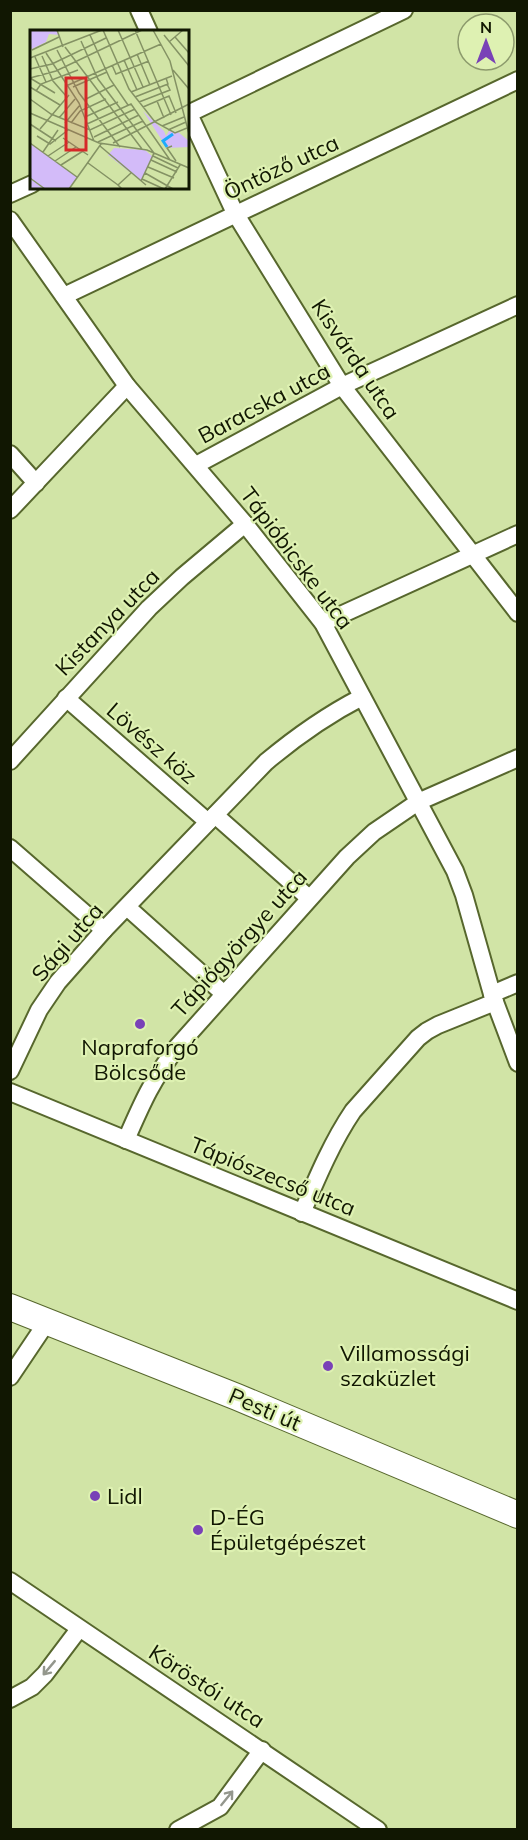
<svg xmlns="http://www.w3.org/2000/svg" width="528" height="1840" font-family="Mulish,sans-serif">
  <rect width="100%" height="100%" fill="#d1e4a6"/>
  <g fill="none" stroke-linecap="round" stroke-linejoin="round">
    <defs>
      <g id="minor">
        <polyline points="139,10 149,32"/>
        <polyline points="188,112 235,213 342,386 518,613"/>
        <polyline points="188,114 404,10"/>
        <polyline points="10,194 32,184"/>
        <polyline points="10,220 127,386 245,524 323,623 455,871 464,895 492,994 518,1063"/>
        <polyline points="64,296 518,80"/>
        <polyline points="10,454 36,483"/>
        <polyline points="196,465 342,386 518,305"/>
        <polyline points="10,510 127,386"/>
        <polyline points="323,623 518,534"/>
        <polyline points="66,698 208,822"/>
        <polyline points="10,761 149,608 182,577 245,524"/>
        <polyline points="215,815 309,898"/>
        <polyline points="10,848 104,930"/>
        <polyline points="127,907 223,993"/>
        <polyline points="492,994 518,983"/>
        <path d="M10 1071 39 1010 58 982 104 930 266 762C297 736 327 715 362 697"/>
        <polyline points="10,1092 518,1301"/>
        <path d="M126 1140C142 1103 153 1078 178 1046L347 857 374 832 418 802 518 758"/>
        <path d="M302 1213C317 1178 332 1142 353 1111L418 1038 427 1031 438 1025 495 1002"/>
        <polyline points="10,1377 47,1322"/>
        <polyline points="10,1581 378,1830"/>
        <polyline points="10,1699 32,1687 45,1674 79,1629"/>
        <polyline points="178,1830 220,1807 262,1750"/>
      </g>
      <polyline id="primary" points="10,1307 237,1397 518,1515"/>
    </defs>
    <use href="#minor" stroke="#57672d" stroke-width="20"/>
    <use href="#primary" stroke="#57672d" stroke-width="28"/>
    <use href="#minor" stroke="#fff" stroke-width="16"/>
    <use href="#primary" stroke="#fff" stroke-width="26"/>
  </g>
  <defs><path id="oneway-shaft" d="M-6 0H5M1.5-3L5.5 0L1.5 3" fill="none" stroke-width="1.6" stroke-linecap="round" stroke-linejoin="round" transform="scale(1.5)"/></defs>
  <g stroke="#94978d">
    <use href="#oneway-shaft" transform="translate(49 1668) rotate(130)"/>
    <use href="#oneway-shaft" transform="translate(227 1798) rotate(-51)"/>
  </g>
  <g fill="#7941b7" stroke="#def1b2" stroke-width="2">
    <circle cx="140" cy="1024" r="6"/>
    <circle cx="328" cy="1366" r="6"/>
    <circle cx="95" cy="1496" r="6"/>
    <circle cx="198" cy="1530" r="6"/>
  </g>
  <g text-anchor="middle" stroke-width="4.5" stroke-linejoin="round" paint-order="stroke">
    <g font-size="22" fill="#111702" stroke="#def1b2">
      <text transform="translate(281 167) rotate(-25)" y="8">Öntöző utca</text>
      <text transform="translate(356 359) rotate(56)" y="8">Kisvárda utca</text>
      <text transform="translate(264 403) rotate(-28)" y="8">Baracska utca</text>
      <text transform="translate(297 558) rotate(53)" y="8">Tápióbicske utca</text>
      <text transform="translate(107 622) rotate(-46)" y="8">Kistanya utca</text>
      <text transform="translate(152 743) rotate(41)" y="8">Lövész köz</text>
      <text transform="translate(67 942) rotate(-49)" y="8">Sági utca</text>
      <text transform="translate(239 943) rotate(-48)" y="8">Tápiógyörgye utca</text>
      <text transform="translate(273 1176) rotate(22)" y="8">Tápiószecső utca</text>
      <text transform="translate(265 1409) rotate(23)" y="8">Pesti út</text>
      <text transform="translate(207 1686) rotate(33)" y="8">Köröstói utca</text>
    </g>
    <g font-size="22" fill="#111702" stroke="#def1b2" text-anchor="start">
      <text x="140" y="1055" text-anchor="middle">Napraforgó<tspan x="140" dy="25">Bölcsőde</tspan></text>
      <text x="340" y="1361">Villamossági<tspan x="340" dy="25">szaküzlet</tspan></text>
      <text x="107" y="1504">Lidl</text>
      <text x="210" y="1525">D-ÉG<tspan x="210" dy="25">Épületgépészet</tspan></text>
    </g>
  </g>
  <g transform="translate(30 30)">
    <rect width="159" height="159" fill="#d1e4a6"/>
    <path d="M0 0H26L29 5 19 4 16 12 0 20ZM113 81 134 101 136 106 139 101 148 102 159 111V117L137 118ZM84 118 115 120 123 127 111 151 78 125Z" fill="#d3bbf9"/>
    <path d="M0 113 47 147 39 159H0Z" fill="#d3bbf9"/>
    <path fill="none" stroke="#1eabfc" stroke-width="3" d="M137 117 133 111 143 104"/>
    <path fill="none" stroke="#849264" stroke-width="1.5" d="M27 0 33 17M73 0 99 59 125 92 145 103 157 98M88 0 113 57M105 0 141 85M123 0 140 31 159 104M60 5 80 49 98 75M134 5 159 36M145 7 159 23M51 11 68 49 124 123 111 151M139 12 153 0M35 17 112 119M2 20 29 7M27 20 49 63 90 117M16 23 49 73 64 111M107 24 120 55M12 26 23 51 37 67M5 27 16 52M0 28 72 0M94 30 107 60M82 35 86 44 119 31M0 39 22 34 76 8M143 40 159 59M0 48 26 41 112 0M0 48 25 63M36 56 131 14M0 57 30 75M43 57 77 42M6 61 11 54 48 40M101 62 142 46M105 67 138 54 136 48M0 69 21 84 60 100 105 79M54 70 84 55M127 71 134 88M109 72 140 60 137 54M113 77 139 66 146 83M0 83 69 113 117 120 159 138M55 87 88 72M29 88 45 69M35 93 50 75M41 93 50 81 76 69M0 94 26 111M57 94 101 74 140 130M132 96 154 87M10 99 39 65M138 100 156 92M7 106 20 114 38 100M64 107 109 85M33 108 58 125M68 112 113 91M0 113 47 147M83 113 159 74M70 116 116 155M142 116 137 118 146 131M13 122 28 100M18 126 39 112M123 126 148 138M121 130 147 142M25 131 46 117M58 133 88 155M31 135 53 121M118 137 144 148M115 143 143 159M0 148 15 159M112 149 134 159M39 159 71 114M92 159 88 155 101 143M135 159 150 135"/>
    <path fill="#d62828" fill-opacity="0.15" stroke="#d62828" stroke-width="3" d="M36 48H56V120H36Z"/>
    <rect width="159" height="159" fill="none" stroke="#111702" stroke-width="3"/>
  </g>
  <rect width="528" height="1840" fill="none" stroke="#111702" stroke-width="24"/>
  <g transform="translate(486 42)"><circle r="28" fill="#def1b2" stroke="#8c9a6c" stroke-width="1.5"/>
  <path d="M0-4.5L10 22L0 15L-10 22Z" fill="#7941b7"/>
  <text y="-9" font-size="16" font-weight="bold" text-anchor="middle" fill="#111702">N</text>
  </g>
</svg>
